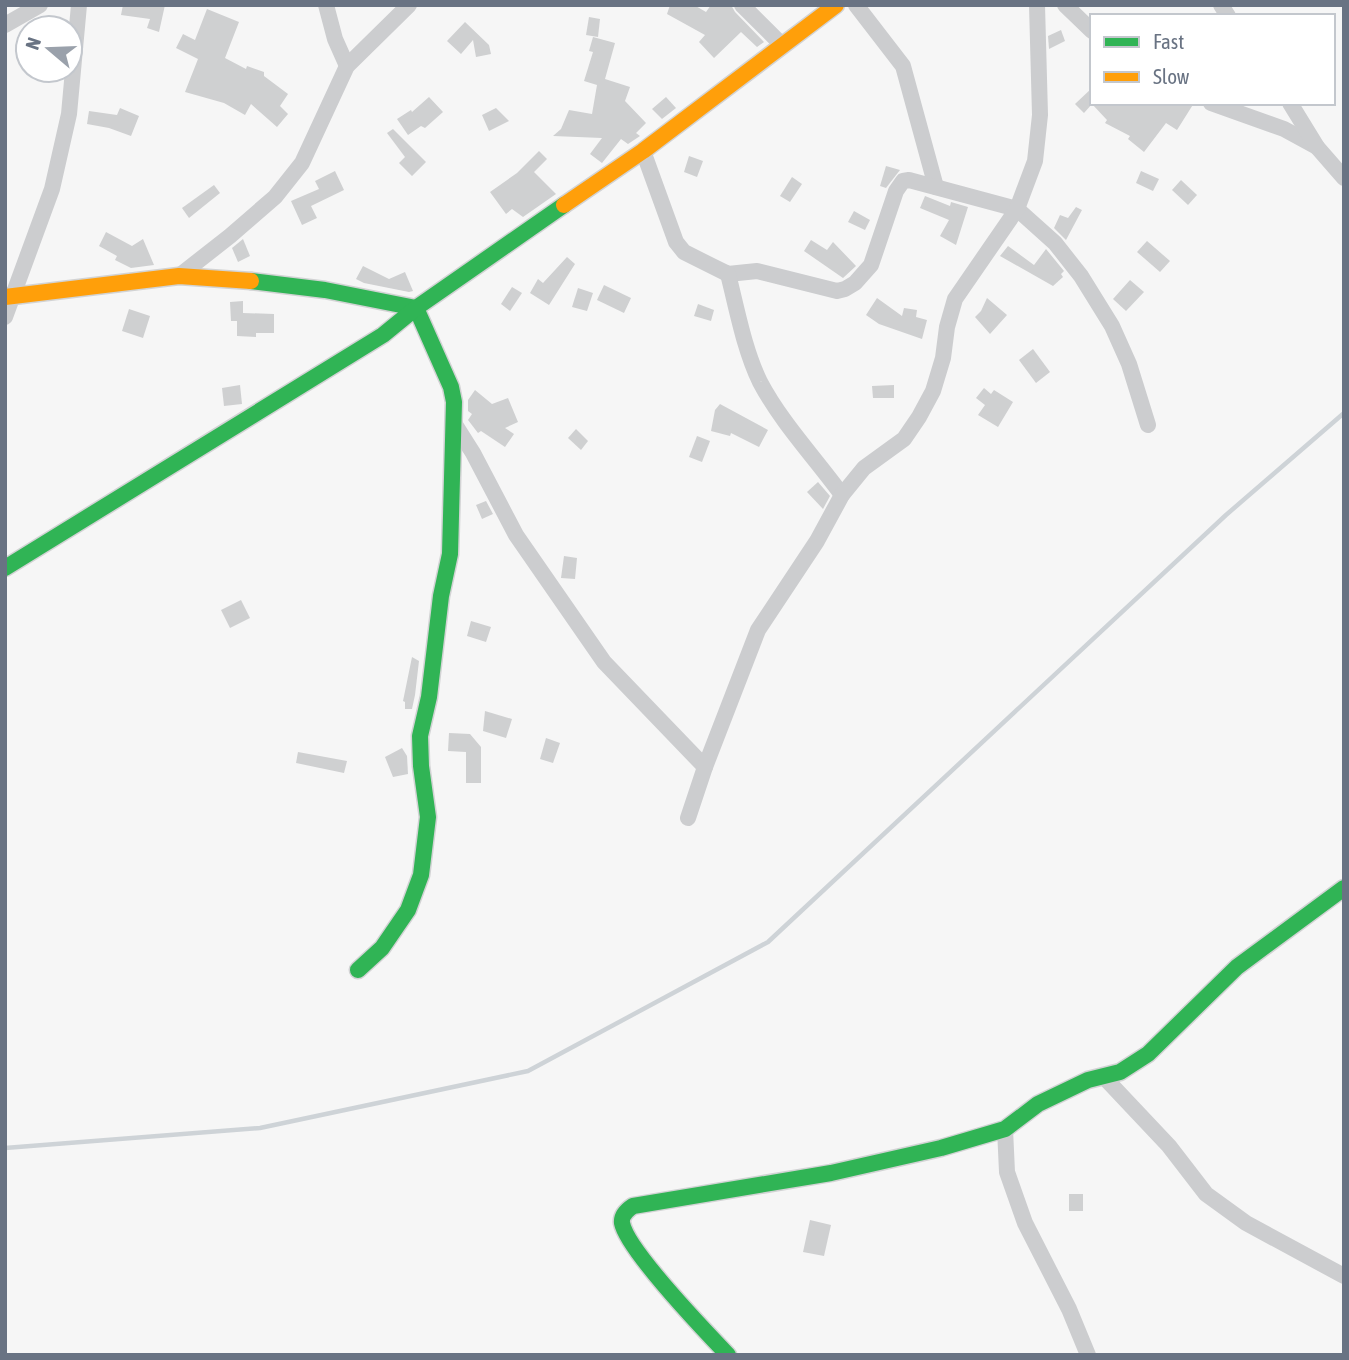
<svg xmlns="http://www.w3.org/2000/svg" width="1349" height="1360" font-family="'Asap Condensed',sans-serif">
  <rect width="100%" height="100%" fill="#f6f6f6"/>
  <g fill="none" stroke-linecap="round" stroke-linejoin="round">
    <polyline stroke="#ced3d7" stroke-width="4.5" points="5,1148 260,1128 528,1071 768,942 1226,515 1344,413"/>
  </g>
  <g fill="#cfd0d1">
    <polygon points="123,5 152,7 153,5 165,5 159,32 147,28 150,19 121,15"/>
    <polygon points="670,5 694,5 706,12 711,5 731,5 735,12 764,42 757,47 741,32 714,58 699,42 705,35 667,14"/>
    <polygon points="207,9 239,22 225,58 246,69 247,66 264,72 264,76 288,94 280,106 288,114 277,127 251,104 245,115 224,103 185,92 198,59 176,48 183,34 195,40"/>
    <polygon points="589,17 600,19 598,37 586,35"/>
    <polygon points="465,22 489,45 491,54 476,57 473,40 461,54 447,41"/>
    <polygon points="1061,30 1065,41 1049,49 1048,36"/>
    <polygon points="593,37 615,43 605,79 630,87 625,101 646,123 636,133 640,136 628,144 621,139 602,163 590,154 602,138 553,136 561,129 569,110 592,114 597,85 584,81 593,52 589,51"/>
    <polygon points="1092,88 1092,103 1194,103 1177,130 1166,123 1144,152 1128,139 1130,136 1105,123 1107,120 1092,104 1084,113 1075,104"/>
    <polygon points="429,97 443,112 425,128 421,126 408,135 397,119 411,110 412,112"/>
    <polygon points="666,97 676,108 662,119 652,109"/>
    <polygon points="120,108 139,116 131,136 109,128 87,124 89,111 117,115"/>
    <polygon points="496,108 509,121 489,131 482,115"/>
    <polygon points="393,129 426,162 412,176 399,163 405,157 387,133"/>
    <polygon points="539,151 547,159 534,172 556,194 523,217 512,209 506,214 490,192 517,173"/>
    <polygon points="689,156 703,161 697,177 684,172"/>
    <polygon points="886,166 900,170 886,188 880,186"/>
    <polygon points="335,171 344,190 311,206 317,218 302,225 291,201 319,189 315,181"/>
    <polygon points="1141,171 1159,179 1153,191 1136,183"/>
    <polygon points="792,177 802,184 790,202 780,196"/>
    <polygon points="1181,180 1197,195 1188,205 1172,190"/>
    <polygon points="214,185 220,193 189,218 182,208"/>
    <polygon points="925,196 950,206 951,202 968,207 956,245 940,236 949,220 920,208"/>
    <polygon points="1076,207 1082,210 1066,240 1054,228 1060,215 1068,218"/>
    <polygon points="854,211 870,220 865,230 848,222"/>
    <polygon points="106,232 132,246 143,239 154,265 131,268 115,260 117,256 99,246"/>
    <polygon points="243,239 250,256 238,262 232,248"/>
    <polygon points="811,240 827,250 833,242 856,266 843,278 804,251"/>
    <polygon points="1147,241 1170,261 1160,272 1137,252"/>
    <polygon points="1008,246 1034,265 1046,249 1064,271 1061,274 1063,277 1053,286 1000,256"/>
    <polygon points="567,257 575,264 549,305 530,293 538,279 543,283"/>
    <polygon points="363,266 389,279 405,272 413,291 409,292 364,283 356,279"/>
    <polygon points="1130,280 1144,292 1126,311 1113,299"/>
    <polygon points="604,285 631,298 624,313 597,300"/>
    <polygon points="512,287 522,293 510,311 501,304"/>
    <polygon points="578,288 593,293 587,311 572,307"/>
    <polygon points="877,298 902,316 904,308 917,310 916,317 927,320 922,339 879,324 866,315"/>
    <polygon points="987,298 1007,315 990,334 975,317 981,311"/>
    <polygon points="243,301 243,313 274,314 274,333 256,333 256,337 237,336 237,321 231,321 230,302"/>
    <polygon points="698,304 714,310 711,321 694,316"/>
    <polygon points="129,309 150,316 143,338 122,331"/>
    <polygon points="1033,349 1050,372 1036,383 1019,360"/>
    <polygon points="240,385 242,404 224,406 222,388"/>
    <polygon points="894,385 894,398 873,398 872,386"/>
    <polygon points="984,388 991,394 994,390 1013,402 998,427 978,415 985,405 976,398"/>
    <polygon points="475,390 492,404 508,398 518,422 505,428 514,434 505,447 481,431 478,433 468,420 472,414 468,411 468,400"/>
    <polygon points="720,404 768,430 759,447 731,433 730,436 711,431 715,410"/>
    <polygon points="576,429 588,441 581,450 568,438"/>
    <polygon points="697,436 710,441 702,462 689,457"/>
    <polygon points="818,482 830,496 823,509 807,492"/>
    <polygon points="486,501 493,514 482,519 476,505"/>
    <polygon points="564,556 577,558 575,579 561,578"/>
    <polygon points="241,600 250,618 230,628 221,610"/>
    <polygon points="471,621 491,627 486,642 467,636"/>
    <polygon points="412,657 419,661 415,695 412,709 405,709 405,702 403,701"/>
    <polygon points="485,711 512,719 506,738 483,731"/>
    <polygon points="449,733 470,734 481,747 481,783 466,783 466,752 448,751"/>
    <polygon points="546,738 560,743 553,763 540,759"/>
    <polygon points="402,748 407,756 408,774 393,777 385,757"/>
    <polygon points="298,752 347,761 344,773 296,763"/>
    <rect x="1069" y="1194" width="14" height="17"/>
    <polygon points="810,1220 831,1225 824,1256 803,1252"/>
  </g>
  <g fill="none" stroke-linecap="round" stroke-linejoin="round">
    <defs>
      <g id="fast">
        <polyline points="251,281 325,290 416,308 451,387 454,402 450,554 441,596 429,697 420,736 421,766 428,817 421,875 408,910 382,948 358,970"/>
        <polyline points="5,568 383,335 416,308 564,205"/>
        <path d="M728 1355C706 1332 627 1250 622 1223 621 1215 627 1210 633 1206L831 1173 941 1148 1005 1129 1038 1104 1088 1080 1120 1072 1148 1054 1237 967 1344 888"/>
      </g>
      <g id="slow">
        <polyline points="564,205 643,151 836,5"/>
        <polyline points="5,297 179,276 251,281"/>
      </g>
    </defs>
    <use href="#fast" stroke="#d2d3d4" stroke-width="19"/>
    <use href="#slow" stroke="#d2d3d4" stroke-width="19"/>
    <g stroke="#cccdcf" stroke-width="16">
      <polyline points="326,5 335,39 347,66"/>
      <polyline points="742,5 782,45"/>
      <polyline points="856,5 903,66 936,187"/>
      <polyline points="1065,5 1092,31"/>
      <polyline points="1221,5 1228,16"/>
      <polyline points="5,25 40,5"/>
      <polyline points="1211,103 1284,129 1317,147"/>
      <polyline points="1290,103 1317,147 1344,178"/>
      <polyline points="643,151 676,242 684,252 728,274 757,271 837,291 845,289 855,283 871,265 896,191 903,181 909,180 1017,209 1055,243 1081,276 1112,326 1129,364 1148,425"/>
      <path d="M728 274C737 309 744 349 760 382 781 422 815 458 842 495"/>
      <polyline points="179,276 230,236 275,197 302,163 347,66 409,5"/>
      <polyline points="5,317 52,189 69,114 79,5"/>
      <polyline points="454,423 473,453 516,535 604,662 705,767"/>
      <polyline points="688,818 705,767 758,630 817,541 842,495 864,468 904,439 919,417 933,391 943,358 947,327 955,299 1017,209 1035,161 1040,115 1037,5"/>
      <polyline points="1103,1076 1169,1146 1206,1194 1246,1223 1344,1276"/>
      <polyline points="1005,1129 1007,1172 1025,1223 1069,1309 1088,1355"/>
    </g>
    <use href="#fast" stroke="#30b455" stroke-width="16"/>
    <use href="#slow" stroke="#ff9f0a" stroke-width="16"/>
  </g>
  <rect width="1349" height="1360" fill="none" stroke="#697383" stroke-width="14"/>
  <rect x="1090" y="14" width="245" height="91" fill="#ffffff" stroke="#c3c7cd" stroke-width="2"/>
  <rect x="1104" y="37" width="35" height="10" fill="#30b455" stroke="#c3c7cd" stroke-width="2"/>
  <text x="1153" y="49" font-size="21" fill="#697383">Fast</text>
  <rect x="1104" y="72" width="35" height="10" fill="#ff9f0a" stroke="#c3c7cd" stroke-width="2"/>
  <text x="1153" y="84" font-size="21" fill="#697383">Slow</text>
  <g transform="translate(49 49) rotate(289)"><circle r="33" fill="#ffffff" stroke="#c3c7cd" stroke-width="2"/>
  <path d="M0-5L12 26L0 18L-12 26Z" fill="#9aa1ab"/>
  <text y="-10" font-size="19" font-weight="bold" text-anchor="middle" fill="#697383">N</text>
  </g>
</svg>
